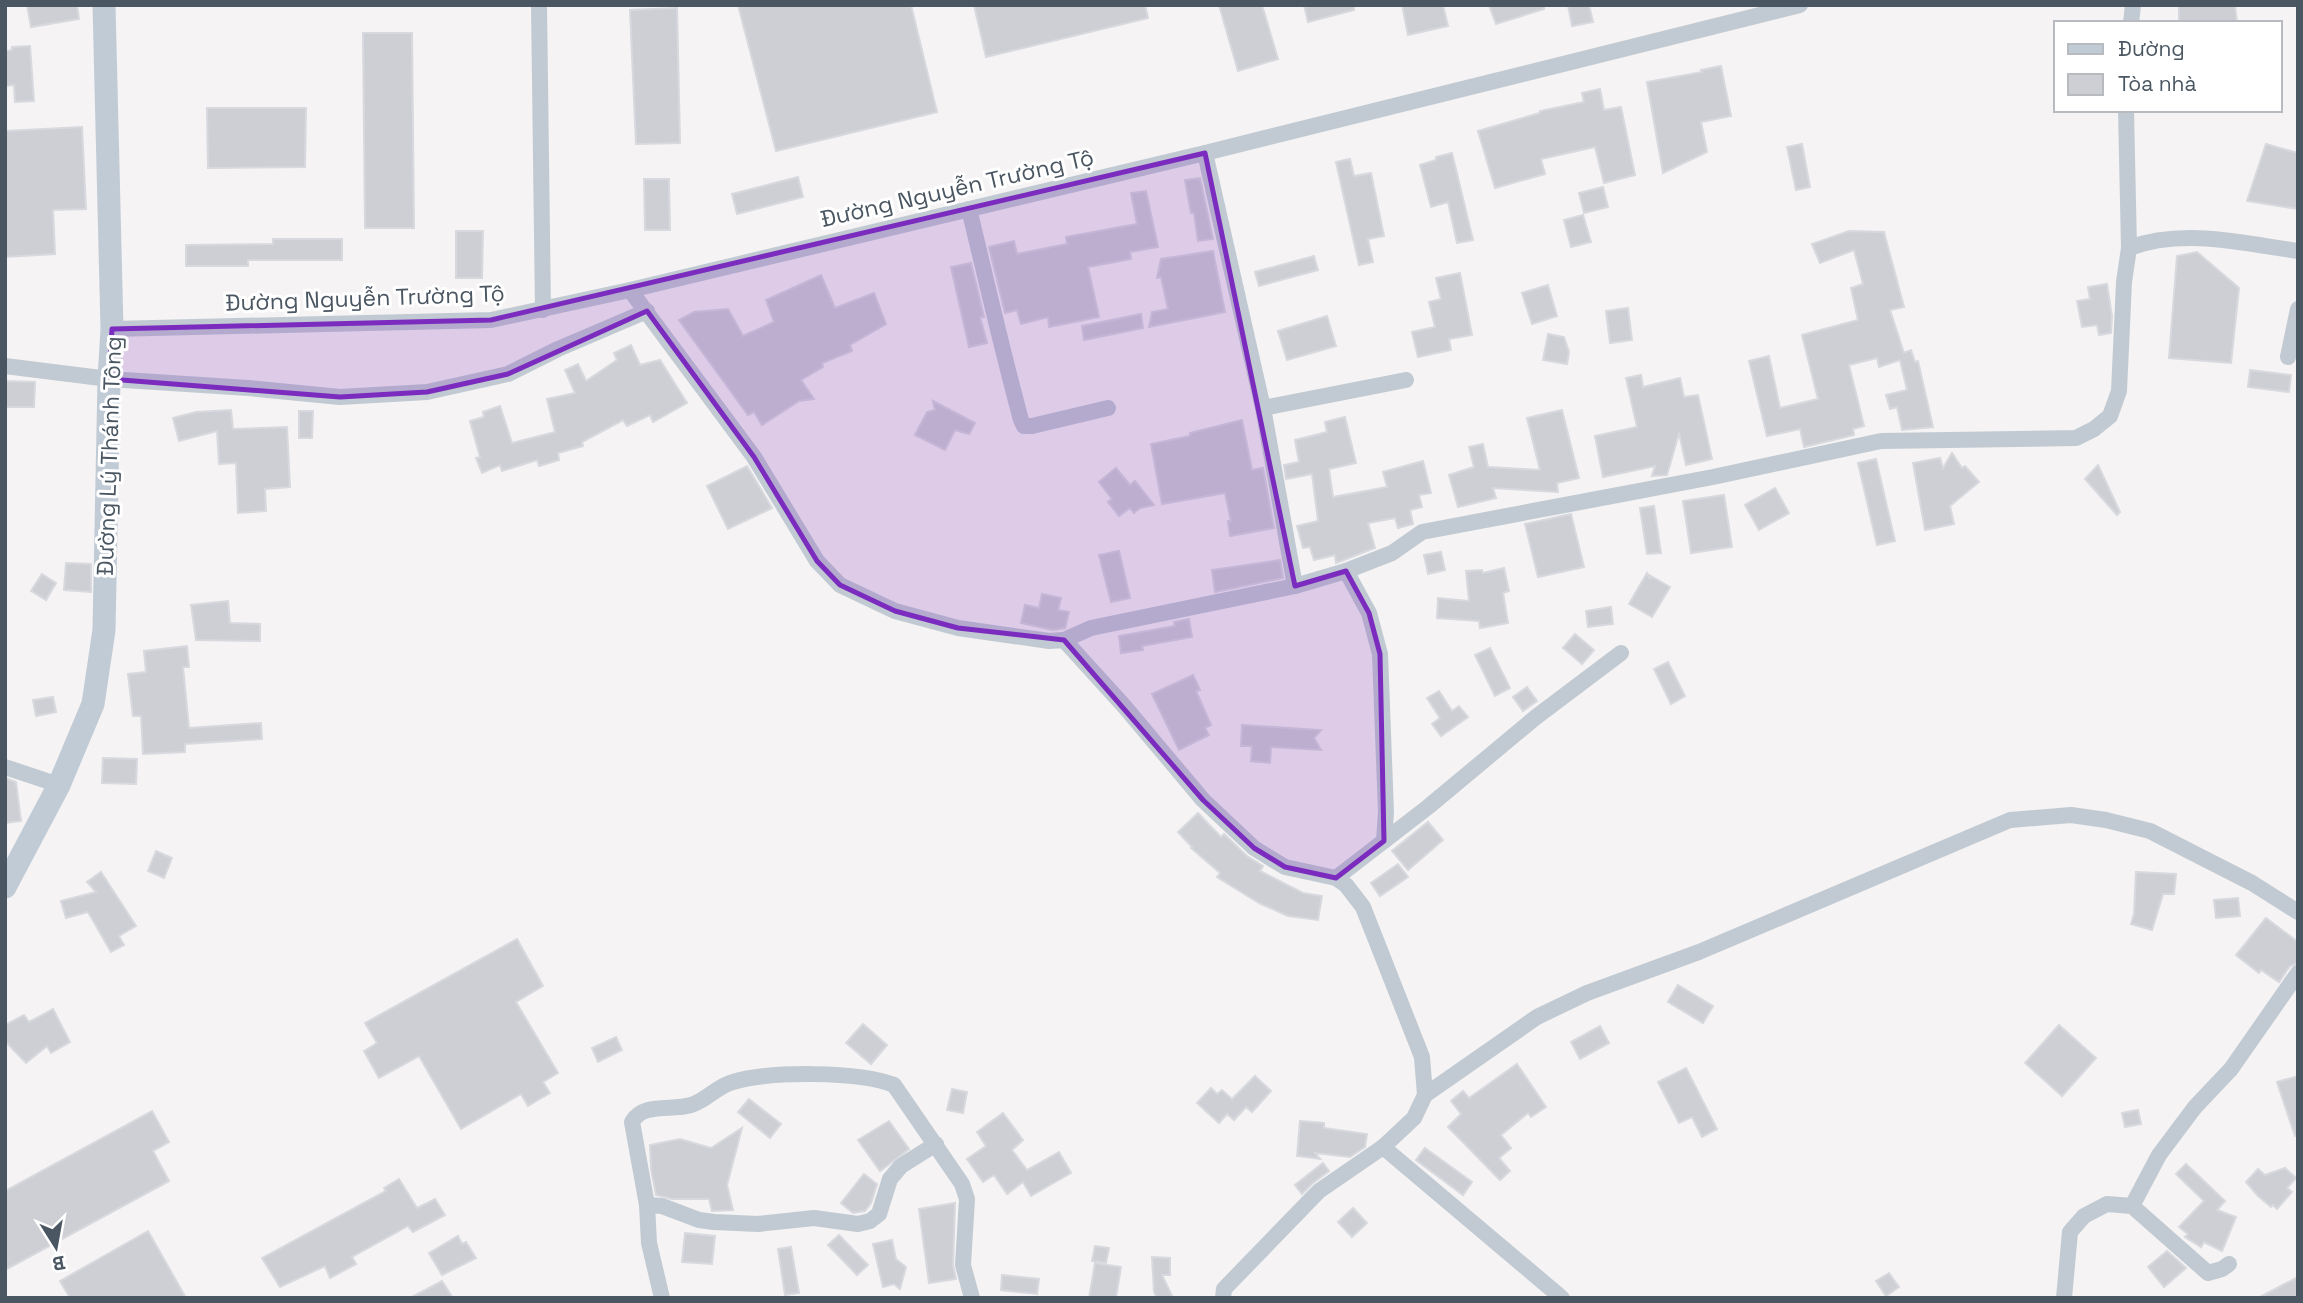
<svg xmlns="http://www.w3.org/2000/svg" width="2303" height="1303" font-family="'Space Grotesk',sans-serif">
  <rect width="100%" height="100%" fill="#f5f3f3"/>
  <g fill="#cdcfd5" stroke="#d7d9de" stroke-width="2">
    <polygon points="27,5 77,5 79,19 31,27"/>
    <polygon points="738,5 911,5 937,112 776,151"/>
    <polygon points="974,5 1145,5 1148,18 986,57"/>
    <polygon points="1219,5 1262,5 1278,59 1238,71"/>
    <polygon points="1304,5 1354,5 1354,10 1308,22"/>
    <polygon points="1402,5 1443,5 1448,26 1408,35"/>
    <polygon points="1489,5 1544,5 1544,9 1496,24"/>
    <polygon points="1568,5 1589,5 1593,22 1572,26"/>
    <polygon points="2179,5 2235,5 2237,23 2179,23"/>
    <polygon points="677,8 680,143 636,144 630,10"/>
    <polygon points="363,33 412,33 414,228 365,228"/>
    <polygon points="30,46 34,101 15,102 14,85 5,86 5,51 12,50 12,47"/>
    <polygon points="1721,66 1731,116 1701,122 1707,152 1663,173 1647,82 1702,72 1701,70"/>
    <polygon points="1600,89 1604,110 1621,107 1635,175 1604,183 1595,147 1541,159 1545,174 1495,188 1478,131 1540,113 1540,111 1584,102 1582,93"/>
    <polygon points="207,108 306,108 305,167 208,168"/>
    <polygon points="82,127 86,209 53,210 55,254 5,257 5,131"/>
    <polygon points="1802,144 1810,187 1796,190 1787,147"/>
    <polygon points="2266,144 2298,153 2298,209 2247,201"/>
    <polygon points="1452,153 1473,240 1457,243 1448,202 1431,207 1420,165 1436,160 1436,157"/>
    <polygon points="1350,159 1354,176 1371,173 1384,236 1368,239 1373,262 1359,265 1336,162"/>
    <polygon points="798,177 803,197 737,214 732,194"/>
    <polygon points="1200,178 1213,239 1198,241 1194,213 1191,213 1185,180"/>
    <polygon points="644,179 669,179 670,230 645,230"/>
    <polygon points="1603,187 1608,207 1584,213 1579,193"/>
    <polygon points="1146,191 1158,247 1130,252 1131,259 1088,267 1099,317 1049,327 1048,317 1021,324 1017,310 1005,313 989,247 1014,241 1017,254 1067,244 1066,237 1137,224 1131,193"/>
    <polygon points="1583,215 1591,242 1571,247 1564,220"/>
    <polygon points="456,231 483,231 482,278 456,278"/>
    <polygon points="1849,231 1884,232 1904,307 1890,310 1904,353 1911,350 1915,362 1918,361 1933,427 1902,430 1897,407 1890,409 1886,395 1907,390 1900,360 1879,367 1877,358 1849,365 1864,426 1853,429 1854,435 1804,447 1800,429 1767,436 1749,361 1769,356 1780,408 1818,399 1802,335 1858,320 1851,288 1863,284 1854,250 1820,263 1812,244"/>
    <polygon points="273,239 342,239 342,260 248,260 248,266 186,266 186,245 273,244"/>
    <polygon points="1213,251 1225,312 1149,327 1152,312 1168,309 1161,277 1157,278 1161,259"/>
    <polygon points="2197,252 2239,288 2231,363 2169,358 2177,256"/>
    <polygon points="1314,256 1318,270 1259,286 1255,272"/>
    <polygon points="971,263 984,317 980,317 987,343 969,347 951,267"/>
    <polygon points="1460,273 1472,335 1449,339 1451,350 1418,357 1412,332 1435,327 1429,302 1441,299 1436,278"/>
    <polygon points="821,275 835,308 874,293 886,324 850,345 852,351 822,363 823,367 801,380 814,399 799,401 762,425 754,412 748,415 679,320 694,312 728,309 743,336 774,322 766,300"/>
    <polygon points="2107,284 2112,316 2111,333 2099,335 2097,325 2082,327 2077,301 2090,299 2088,287"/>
    <polygon points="1548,285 1557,316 1532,324 1522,293"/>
    <polygon points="1628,308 1632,340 1610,343 1606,311"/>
    <polygon points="1141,314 1143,328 1084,340 1082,326"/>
    <polygon points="1327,316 1336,346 1287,360 1278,331"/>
    <polygon points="1548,334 1564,337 1569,352 1567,364 1543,360"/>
    <polygon points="631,345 640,365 660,360 687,403 653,422 650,415 627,426 623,420 582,442 583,446 558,453 559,460 539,466 537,460 502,471 500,465 482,473 476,458 480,457 470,421 484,417 483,412 500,406 512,443 555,432 547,399 575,393 565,370 578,364 586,381 617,360 614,353"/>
    <polygon points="2250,370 2291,375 2289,392 2248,387"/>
    <polygon points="1641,375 1643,387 1680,378 1684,397 1698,395 1712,459 1686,465 1679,433 1667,475 1652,476 1655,466 1603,477 1595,436 1637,427 1626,378"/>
    <polygon points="5,381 35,382 34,407 5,407"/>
    <polygon points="933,401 975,423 969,434 955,430 945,450 915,435 927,412 935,410"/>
    <polygon points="231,410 233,429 287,427 290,487 265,489 266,511 238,513 236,463 219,464 217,431 179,441 173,418 196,412"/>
    <polygon points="1562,410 1579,478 1557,483 1558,492 1493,488 1496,498 1458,507 1449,475 1474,467 1469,447 1483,444 1488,467 1540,470 1527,418"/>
    <polygon points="299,411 313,411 312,438 299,438"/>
    <polygon points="1345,417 1356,463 1329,469 1333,497 1387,487 1383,472 1423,461 1431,493 1419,495 1422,507 1410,510 1413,524 1398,528 1395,518 1368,523 1375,548 1336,563 1335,555 1314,560 1310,547 1303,548 1297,526 1318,521 1312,474 1286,479 1284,465 1299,462 1295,440 1327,432 1325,422"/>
    <polygon points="1242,420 1252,470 1263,468 1274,528 1230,536 1228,521 1231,521 1225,493 1162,504 1151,444 1190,436 1190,433"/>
    <polygon points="1952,453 1962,468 1965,466 1979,482 1950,506 1954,524 1925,530 1913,463 1940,458 1943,468"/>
    <polygon points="1876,459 1895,541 1877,545 1858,463"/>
    <polygon points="2098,465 2120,512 2117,515 2085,479"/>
    <polygon points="747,466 772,508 728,529 707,486"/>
    <polygon points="1116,468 1130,485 1135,481 1154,505 1140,508 1134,513 1130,508 1119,516 1108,502 1112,499 1099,482"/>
    <polygon points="1775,488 1789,513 1759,530 1745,505"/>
    <polygon points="1724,495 1732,547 1691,553 1683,501"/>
    <polygon points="1654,506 1661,553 1647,554 1640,508"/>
    <polygon points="1571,514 1584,567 1538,577 1525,524"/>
    <polygon points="1119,551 1130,598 1111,602 1099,555"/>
    <polygon points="1441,552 1445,570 1428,574 1424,555"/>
    <polygon points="1280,560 1283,578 1215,592 1212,570"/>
    <polygon points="66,563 91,564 91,592 64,590"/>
    <polygon points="1504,568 1509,591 1503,593 1508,623 1480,628 1479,621 1437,618 1438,598 1469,601 1466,571 1482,570 1483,573"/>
    <polygon points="1647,573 1650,579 1649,575 1670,587 1652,617 1629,604"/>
    <polygon points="42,574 56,583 46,600 31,591"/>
    <polygon points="1042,594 1061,598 1058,610 1069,612 1065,628 1053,630 1021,623 1025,605 1039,608"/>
    <polygon points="228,601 230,623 260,624 260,641 196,640 191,605"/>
    <polygon points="1611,607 1613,624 1588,627 1586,611"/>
    <polygon points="1189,619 1192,637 1142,646 1143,650 1121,653 1119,636 1175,626 1174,622"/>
    <polygon points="1575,634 1594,650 1582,664 1563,648"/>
    <polygon points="187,646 189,667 183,667 189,728 261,723 262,739 185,744 185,752 143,754 141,716 133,716 128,674 146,672 144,651"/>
    <polygon points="1490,648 1510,688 1495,696 1475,655"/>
    <polygon points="1668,662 1685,696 1671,704 1654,669"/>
    <polygon points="1193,675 1200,690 1196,691 1211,725 1205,728 1209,735 1179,750 1152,694"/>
    <polygon points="1527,687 1537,701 1523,711 1513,697"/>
    <polygon points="1439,691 1452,711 1459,706 1468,717 1441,736 1432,724 1440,718 1427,698"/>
    <polygon points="53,697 56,712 36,716 33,700"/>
    <polygon points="1242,725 1321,730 1314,738 1321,750 1271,747 1270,763 1251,761 1252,746 1241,746"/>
    <polygon points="103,758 137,759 136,784 102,783"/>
    <polygon points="5,778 16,782 21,821 5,823"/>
    <polygon points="1198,813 1221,837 1224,834 1247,856 1263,866 1260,871 1303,893 1322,896 1318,920 1288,916 1259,903 1217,877 1220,873 1191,848 1192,847 1178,832"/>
    <polygon points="1428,822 1443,840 1408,870 1392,851"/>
    <polygon points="156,851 172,858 164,878 148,871"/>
    <polygon points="1398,864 1408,877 1380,896 1371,883"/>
    <polygon points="101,872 136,926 119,936 124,945 111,952 88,912 66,918 61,901 96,892 87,882"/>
    <polygon points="2136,872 2176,874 2174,894 2163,894 2152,930 2131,924 2134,914"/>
    <polygon points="2238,898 2240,916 2216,918 2214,900"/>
    <polygon points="2266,918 2298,942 2298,963 2290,966 2279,982 2261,970 2259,973 2236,955"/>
    <polygon points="517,939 543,986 516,1002 558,1073 543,1082 550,1093 528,1106 521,1094 461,1129 419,1056 379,1078 364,1051 377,1043 365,1023"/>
    <polygon points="1678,985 1713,1006 1703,1023 1668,1002"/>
    <polygon points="53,1009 70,1042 51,1053 47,1046 26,1063 5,1041 5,1025 24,1015 29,1022"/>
    <polygon points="863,1024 887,1045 871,1064 846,1043"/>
    <polygon points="2059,1025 2096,1058 2062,1096 2025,1063"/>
    <polygon points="1600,1026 1609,1043 1580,1059 1571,1042"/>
    <polygon points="616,1037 622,1050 598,1062 592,1048"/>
    <polygon points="1517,1064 1546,1107 1531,1117 1528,1113 1501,1135 1511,1148 1499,1158 1510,1171 1500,1180 1448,1127 1461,1114 1451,1101 1463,1091 1469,1098"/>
    <polygon points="1686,1068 1717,1129 1702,1137 1692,1117 1679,1123 1658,1082"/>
    <polygon points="1255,1076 1271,1091 1252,1112 1246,1107 1234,1120 1227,1114 1219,1123 1197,1103 1211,1088 1217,1094 1222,1090 1232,1099"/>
    <polygon points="2298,1076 2298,1135 2295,1136 2277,1082"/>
    <polygon points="952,1089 967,1092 963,1113 947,1110"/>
    <polygon points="749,1099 781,1124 770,1138 738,1112"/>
    <polygon points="2138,1110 2141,1124 2125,1127 2122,1113"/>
    <polygon points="152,1111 169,1142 153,1151 169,1181 5,1270 5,1191"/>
    <polygon points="1003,1113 1023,1140 1012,1150 1027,1170 1059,1152 1071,1173 1031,1196 1023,1182 1007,1194 994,1175 983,1182 967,1159 986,1146 977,1132"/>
    <polygon points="889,1121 909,1149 880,1171 858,1140"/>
    <polygon points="1300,1121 1324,1123 1324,1128 1367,1134 1365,1147 1350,1157 1315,1153 1320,1159 1297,1156"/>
    <polygon points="742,1128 727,1185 733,1210 712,1211 709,1199 672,1199 656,1195 651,1169 650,1145 680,1139 711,1148"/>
    <polygon points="1425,1148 1472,1182 1463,1195 1416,1160"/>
    <polygon points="1323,1163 1329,1171 1313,1183 1302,1194 1295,1185"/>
    <polygon points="2186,1164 2225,1201 2217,1210 2236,1217 2222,1251 2204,1242 2201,1247 2185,1237 2188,1234 2179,1227 2204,1201 2176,1174"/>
    <polygon points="2285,1168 2296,1178 2287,1188 2292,1192 2277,1209 2273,1205 2271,1207 2258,1196 2246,1182 2258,1169 2265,1175"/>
    <polygon points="864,1174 877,1184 871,1203 865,1211 853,1213 841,1203"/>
    <polygon points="399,1179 417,1208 435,1199 445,1215 413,1232 408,1226 352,1257 356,1264 330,1278 325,1266 280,1287 262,1258 386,1191 384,1188"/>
    <polygon points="955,1203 953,1265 956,1279 929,1283 919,1209"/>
    <polygon points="1353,1208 1367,1223 1352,1237 1338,1222"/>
    <polygon points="148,1231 186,1298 70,1298 60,1281"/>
    <polygon points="685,1233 715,1236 712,1264 682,1262"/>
    <polygon points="839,1235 868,1265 857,1275 828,1245"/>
    <polygon points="458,1236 462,1244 466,1242 476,1258 442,1275 429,1253"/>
    <polygon points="892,1240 896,1259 906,1267 900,1289 894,1284 883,1287 873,1244"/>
    <polygon points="1095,1246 1109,1248 1106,1263 1092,1261"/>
    <polygon points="791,1247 799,1293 785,1295 778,1249"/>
    <polygon points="2167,1251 2186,1268 2164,1287 2148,1267"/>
    <polygon points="1152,1257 1170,1258 1170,1275 1162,1275 1173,1298 1157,1298 1154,1292"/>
    <polygon points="1095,1263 1121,1267 1116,1298 1089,1298"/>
    <polygon points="1889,1273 1899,1287 1886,1296 1876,1281"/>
    <polygon points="1002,1275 1039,1279 1037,1294 1001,1290"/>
    <polygon points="2298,1277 2298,1298 2258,1298"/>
    <polygon points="442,1281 453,1298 410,1298"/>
  </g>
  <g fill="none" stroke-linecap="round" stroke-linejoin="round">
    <g stroke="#c1cad2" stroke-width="16">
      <polyline points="539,5 543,310"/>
      <polyline points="2131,23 2133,5"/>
      <polyline points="1205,153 1263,408 1295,586"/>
      <path d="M969 209C986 279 1002 350 1021 420L1024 426H1032L1108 408"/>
      <path d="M2129 248C2183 228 2242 243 2298 251"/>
      <polyline points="630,290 754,457 817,561 840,585 895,611 958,628 1049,641 1064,640 1124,706 1203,800 1254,848 1285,867 1336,878 1346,885 1363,907 1422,1057 1425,1095 1414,1118 1383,1147 1319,1191 1224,1289 1223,1298"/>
      <polyline points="112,329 491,320 630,290 1205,153 1800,5"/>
      <polyline points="2288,357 2298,309"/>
      <polyline points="5,366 109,379 248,388 340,397 427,392 508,374 558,349 647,311"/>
      <polyline points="1263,408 1406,380"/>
      <polyline points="1346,571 1369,613 1380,654 1386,812 1384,841"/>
      <polyline points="1064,640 1091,628 1295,586 1346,571 1392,553 1422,532 1713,477 1881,441 2076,438 2094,429 2110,416 2119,391 2124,282 2129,248 2126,110"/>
      <polyline points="5,767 59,785"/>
      <polyline points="1336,878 1428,807 1536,717 1621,653"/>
      <polyline points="1425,1095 1537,1017 1587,993 1699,952 2010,820 2071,815 2106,820 2150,831 2252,883 2298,912"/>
      <polyline points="1383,1147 1562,1298"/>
      <polyline points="647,1205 662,1206 699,1220 714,1222 758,1224 814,1218 858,1224 870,1221 879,1214 890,1179 901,1166 936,1144"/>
      <polyline points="2132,1206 2159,1155 2195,1107 2231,1069 2298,973"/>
      <path d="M662 1298 649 1243 647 1205 632 1122C643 1102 671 1111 691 1105 706 1101 717 1086 733 1082 770 1071 859 1071 894 1085L962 1184 967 1199 963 1265 972 1298"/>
      <polyline points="2064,1298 2070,1232 2084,1216 2107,1204 2132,1206 2208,1273 2222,1269 2229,1264"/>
    </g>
    <polyline stroke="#c1cbd6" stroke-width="23" points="5,887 59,785 93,704 104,630 109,379 112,329 104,5"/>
  </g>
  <path fill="#7b2cbf" fill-opacity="0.2" stroke="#7b2cbf" stroke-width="5" stroke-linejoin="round" d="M1205 153 1295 586 1346 571 1369 613 1380 654 1384 841 1336 878 1285 867 1254 848 1203 800 1064 640 958 628 895 611 840 585 817 561 754 457 647 311 508 374 427 392 340 397 109 379 112 329 491 320Z"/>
  <g text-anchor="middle" stroke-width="6" stroke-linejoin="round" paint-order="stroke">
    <g font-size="23" fill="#4a5661" stroke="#fff">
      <text transform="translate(957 188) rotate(-13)" y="8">Đường Nguyễn Trường Tộ</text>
      <text transform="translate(365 298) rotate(-2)" y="8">Đường Nguyễn Trường Tộ</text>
      <text transform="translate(109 456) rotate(-88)" y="8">Đường Lý Thánh Tông</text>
    </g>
  </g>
  <rect width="2303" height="1303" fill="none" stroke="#4a5661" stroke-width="14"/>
  <rect x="2054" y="21" width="228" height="91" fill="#ffffff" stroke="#b7bbc0" stroke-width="2"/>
  <rect x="2068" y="44" width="35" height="10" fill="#c1cbd6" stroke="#b7bbc0" stroke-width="2"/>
  <text x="2118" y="56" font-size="21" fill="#4a5661">Đường</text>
  <rect x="2068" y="74" width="35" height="21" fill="#cdcfd5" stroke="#b7bbc0" stroke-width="2"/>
  <text x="2118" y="91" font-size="21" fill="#4a5661">Tòa nhà</text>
  <g transform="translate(56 1247) rotate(169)" stroke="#ffffff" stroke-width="5" paint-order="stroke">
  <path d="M0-5L12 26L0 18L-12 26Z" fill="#4a5661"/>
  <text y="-10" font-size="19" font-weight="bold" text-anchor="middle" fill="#4a5661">B</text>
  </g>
</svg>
